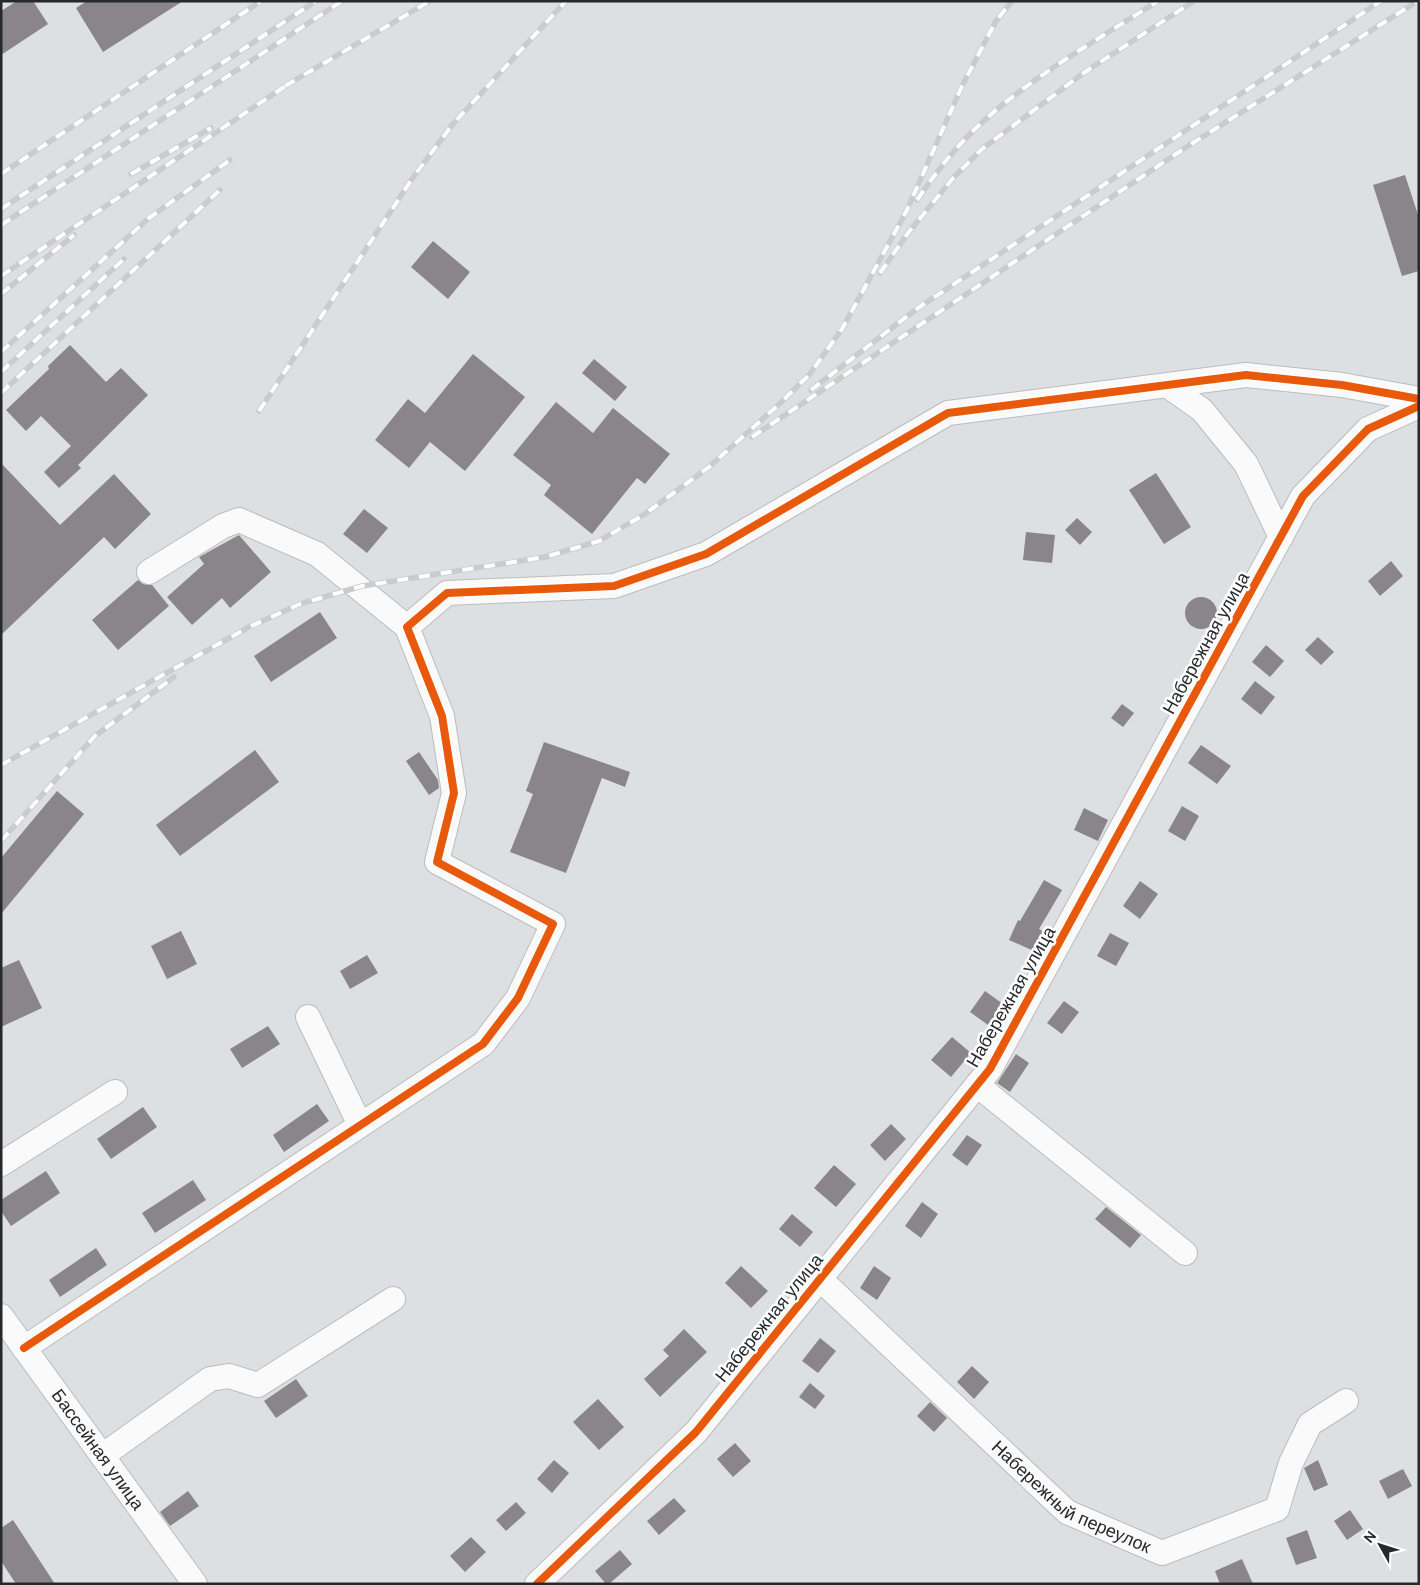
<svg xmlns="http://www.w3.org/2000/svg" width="1420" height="1585" font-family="'DM Sans',sans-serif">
  <rect width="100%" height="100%" fill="#dde0e2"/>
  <g fill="#898588">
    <polygon points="17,1 33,1 48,24 1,55 1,11"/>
    <polygon points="87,1 183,1 103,52 76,8"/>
    <polygon points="1405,175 1419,218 1419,271 1402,276 1373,185"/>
    <polygon points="433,241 470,272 448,299 411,267"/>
    <polygon points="70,345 106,382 121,368 148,395 78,465 81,468 59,488 44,472 71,446 41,416 26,431 6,410 49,369 48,366"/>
    <polygon points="473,354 525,397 465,471 430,442 409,468 375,440 408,399 425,413"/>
    <polygon points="594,359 627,387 615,401 582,373"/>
    <polygon points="556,402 593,433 613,408 670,454 645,484 637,478 592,534 544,495 551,485 513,455"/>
    <polygon points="1,463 60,525 114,474 151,514 115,549 104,537 1,635"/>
    <polygon points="1156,473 1191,527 1164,544 1129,490"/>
    <polygon points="364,509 388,528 367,553 343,534"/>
    <polygon points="1077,518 1092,532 1080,545 1065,530"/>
    <polygon points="1026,532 1055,535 1052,563 1023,560"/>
    <polygon points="239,535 271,572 230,608 222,598 192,625 167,597 204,564 199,557"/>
    <polygon points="1391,561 1403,576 1380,596 1368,581"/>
    <polygon points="138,580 143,584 152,585 169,606 118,650 92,620"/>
    <circle cx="1201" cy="613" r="16"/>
    <polygon points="320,612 337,638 271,682 254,656"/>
    <polygon points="1318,637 1334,652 1321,665 1305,650"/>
    <polygon points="1266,645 1284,661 1270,677 1252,662"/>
    <polygon points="1255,681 1275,697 1261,715 1241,699"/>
    <polygon points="1122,704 1134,713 1123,727 1111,718"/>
    <polygon points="544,742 630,772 625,787 602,778 566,873 510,852 533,794 526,791"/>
    <polygon points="1201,745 1231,766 1217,784 1188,763"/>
    <polygon points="255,750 279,782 180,856 156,825"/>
    <polygon points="419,752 438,780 439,788 429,795 406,761"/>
    <polygon points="57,791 84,814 1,914 1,858"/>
    <polygon points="1182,806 1199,816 1185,841 1168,831"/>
    <polygon points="1084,808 1108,820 1098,841 1074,830"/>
    <polygon points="1044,880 1062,890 1039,929 1045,932 1036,952 1009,940 1018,920 1020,921"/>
    <polygon points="1140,881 1158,894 1140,919 1123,906"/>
    <polygon points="181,931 197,964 167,979 151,946"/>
    <polygon points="1110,933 1129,943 1116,966 1097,956"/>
    <polygon points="367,955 378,973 350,989 340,971"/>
    <polygon points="19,960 42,1008 1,1027 1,968"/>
    <polygon points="985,991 1003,1004 988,1025 970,1012"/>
    <polygon points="1064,1001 1079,1012 1062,1034 1047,1023"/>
    <polygon points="268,1026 280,1044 242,1068 230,1049"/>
    <polygon points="952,1037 971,1053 951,1077 931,1060"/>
    <polygon points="1016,1054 1029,1063 1010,1092 997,1083"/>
    <polygon points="317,1104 329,1121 284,1152 273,1135"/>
    <polygon points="143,1107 157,1127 111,1159 97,1139"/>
    <polygon points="891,1124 906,1139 885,1161 870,1145"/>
    <polygon points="967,1135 982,1145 967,1166 952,1155"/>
    <polygon points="834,1165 856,1184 836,1207 814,1188"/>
    <polygon points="46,1171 60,1193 11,1226 1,1211 1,1200"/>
    <polygon points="193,1180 206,1200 155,1233 142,1213"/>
    <polygon points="922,1202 938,1214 921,1238 905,1226"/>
    <polygon points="1106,1207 1141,1235 1130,1248 1095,1219"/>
    <polygon points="792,1214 813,1232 800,1247 779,1229"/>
    <polygon points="96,1248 107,1265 60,1297 49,1280"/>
    <polygon points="741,1266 768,1291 751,1308 725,1283"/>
    <polygon points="874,1266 891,1278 877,1300 860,1288"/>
    <polygon points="684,1329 707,1352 660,1397 644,1379 669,1356 663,1350"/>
    <polygon points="820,1338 836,1351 818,1373 802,1361"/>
    <polygon points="972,1366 989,1382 974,1399 957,1382"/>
    <polygon points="296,1379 308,1396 276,1418 264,1401"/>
    <polygon points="810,1383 825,1396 815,1409 799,1397"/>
    <polygon points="598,1399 624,1427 599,1450 573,1422"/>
    <polygon points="930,1402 947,1418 934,1432 917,1416"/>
    <polygon points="735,1443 751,1461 733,1477 717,1459"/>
    <polygon points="554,1460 569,1473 552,1493 537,1479"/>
    <polygon points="1318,1460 1328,1485 1314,1491 1304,1468"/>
    <polygon points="1403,1469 1412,1486 1388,1499 1379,1481"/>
    <polygon points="188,1491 199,1506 170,1526 160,1512"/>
    <polygon points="674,1498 686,1511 659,1535 647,1521"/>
    <polygon points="516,1502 526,1513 506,1531 496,1520"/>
    <polygon points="1350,1510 1363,1529 1347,1540 1334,1521"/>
    <polygon points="13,1520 55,1584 16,1584 1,1561 1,1528"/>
    <polygon points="1307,1530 1317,1558 1296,1565 1286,1538"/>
    <polygon points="471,1537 486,1552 465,1572 450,1556"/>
    <polygon points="620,1550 632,1564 609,1584 606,1584 595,1571"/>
    <polygon points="1242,1559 1253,1584 1220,1584 1215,1571"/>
  </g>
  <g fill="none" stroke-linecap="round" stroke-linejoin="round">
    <defs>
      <g id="minor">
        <polyline points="1168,386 1202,410 1246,464 1281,537"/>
        <polyline points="149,572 223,526 239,520 317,554 407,627"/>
        <polyline points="308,1017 360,1125"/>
        <polyline points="977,1085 1185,1253"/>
        <polyline points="1,1164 115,1092"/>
        <path id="s1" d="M820 1279 1067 1512 1162 1553 1277 1509 1291 1463 1310 1424 1346 1401"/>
        <path id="s2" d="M1 1316 195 1584"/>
        <polyline points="24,1348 483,1044 518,998 553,924 437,862 454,793 442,716 407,627 447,593 614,586 706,554 948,413 1246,375 1342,385 1419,399"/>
        <polyline points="102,1456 210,1379 229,1376 258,1385 393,1299"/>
        <polyline points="537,1584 696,1432 990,1069 1303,496 1368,429 1419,406"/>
      </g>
    </defs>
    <use href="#minor" stroke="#babcbe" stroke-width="26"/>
    <use href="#minor" stroke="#fafafb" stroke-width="24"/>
    <defs>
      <g id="rail">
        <polyline points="285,86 430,1"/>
        <polyline points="1,174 261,1"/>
        <polyline points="131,174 211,128"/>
        <path d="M917 200C933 177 949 155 969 135 1019 84 1097 40 1158 1"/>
        <polyline points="1,209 316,1"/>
        <polyline points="1,225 342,1"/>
        <polyline points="880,273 908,233 954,177 982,149 1085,72 1194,1"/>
        <polyline points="1,276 290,83"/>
        <polyline points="1,294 74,235"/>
        <polyline points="1,352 149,218 230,160"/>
        <polyline points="1,372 124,259"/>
        <polyline points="811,390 918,308 1381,1"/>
        <polyline points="1,393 220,190"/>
        <polyline points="259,411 414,176 453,124 566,1"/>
        <polyline points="752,437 1188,146 1418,1"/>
        <polyline points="1,765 249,627 300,604 362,586 545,557 599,541 645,514 709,467 776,407 809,375 842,329 906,212 962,86 996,21 1012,1"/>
        <polyline points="1,841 95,736 174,677"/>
      </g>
    </defs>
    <use href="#rail" stroke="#cacbcc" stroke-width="5.5"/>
    <use href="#rail" stroke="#fff" stroke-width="4" stroke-dasharray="11" stroke-linecap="butt"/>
    <defs>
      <g id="cycleway">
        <polyline points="24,1348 483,1044 518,998 553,924 437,862 454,793 442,716 407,627 447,593 614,586 706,554 948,413 1246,375 1342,385 1419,399"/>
        <polyline points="537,1584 696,1432 990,1069 1303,496 1368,429 1419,406"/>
      </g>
    </defs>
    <use href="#cycleway" stroke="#fff" stroke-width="11"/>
    <use href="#cycleway" stroke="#e8590c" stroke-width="8"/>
  </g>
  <g text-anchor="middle" stroke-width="5" stroke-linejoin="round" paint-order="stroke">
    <g font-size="18" fill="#26282a" stroke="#fff">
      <text transform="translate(1206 643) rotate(-61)" y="6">Набережная улица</text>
      <text transform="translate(1011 997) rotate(-60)" y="6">Набережная улица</text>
      <text transform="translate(769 1318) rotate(-51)" y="6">Набережная улица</text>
      <text dy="6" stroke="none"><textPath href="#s2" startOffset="165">Бассейная улица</textPath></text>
      <text dy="6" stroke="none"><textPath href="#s1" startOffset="335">Набережный переулок</textPath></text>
    </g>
  </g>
  <rect width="1420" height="1585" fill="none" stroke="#26282a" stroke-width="5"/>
  <g transform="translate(1380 1545) rotate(309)" stroke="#ffffff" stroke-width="4" paint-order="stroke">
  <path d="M0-4L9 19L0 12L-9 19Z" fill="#26282a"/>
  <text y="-8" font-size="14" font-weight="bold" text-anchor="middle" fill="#26282a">N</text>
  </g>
</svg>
